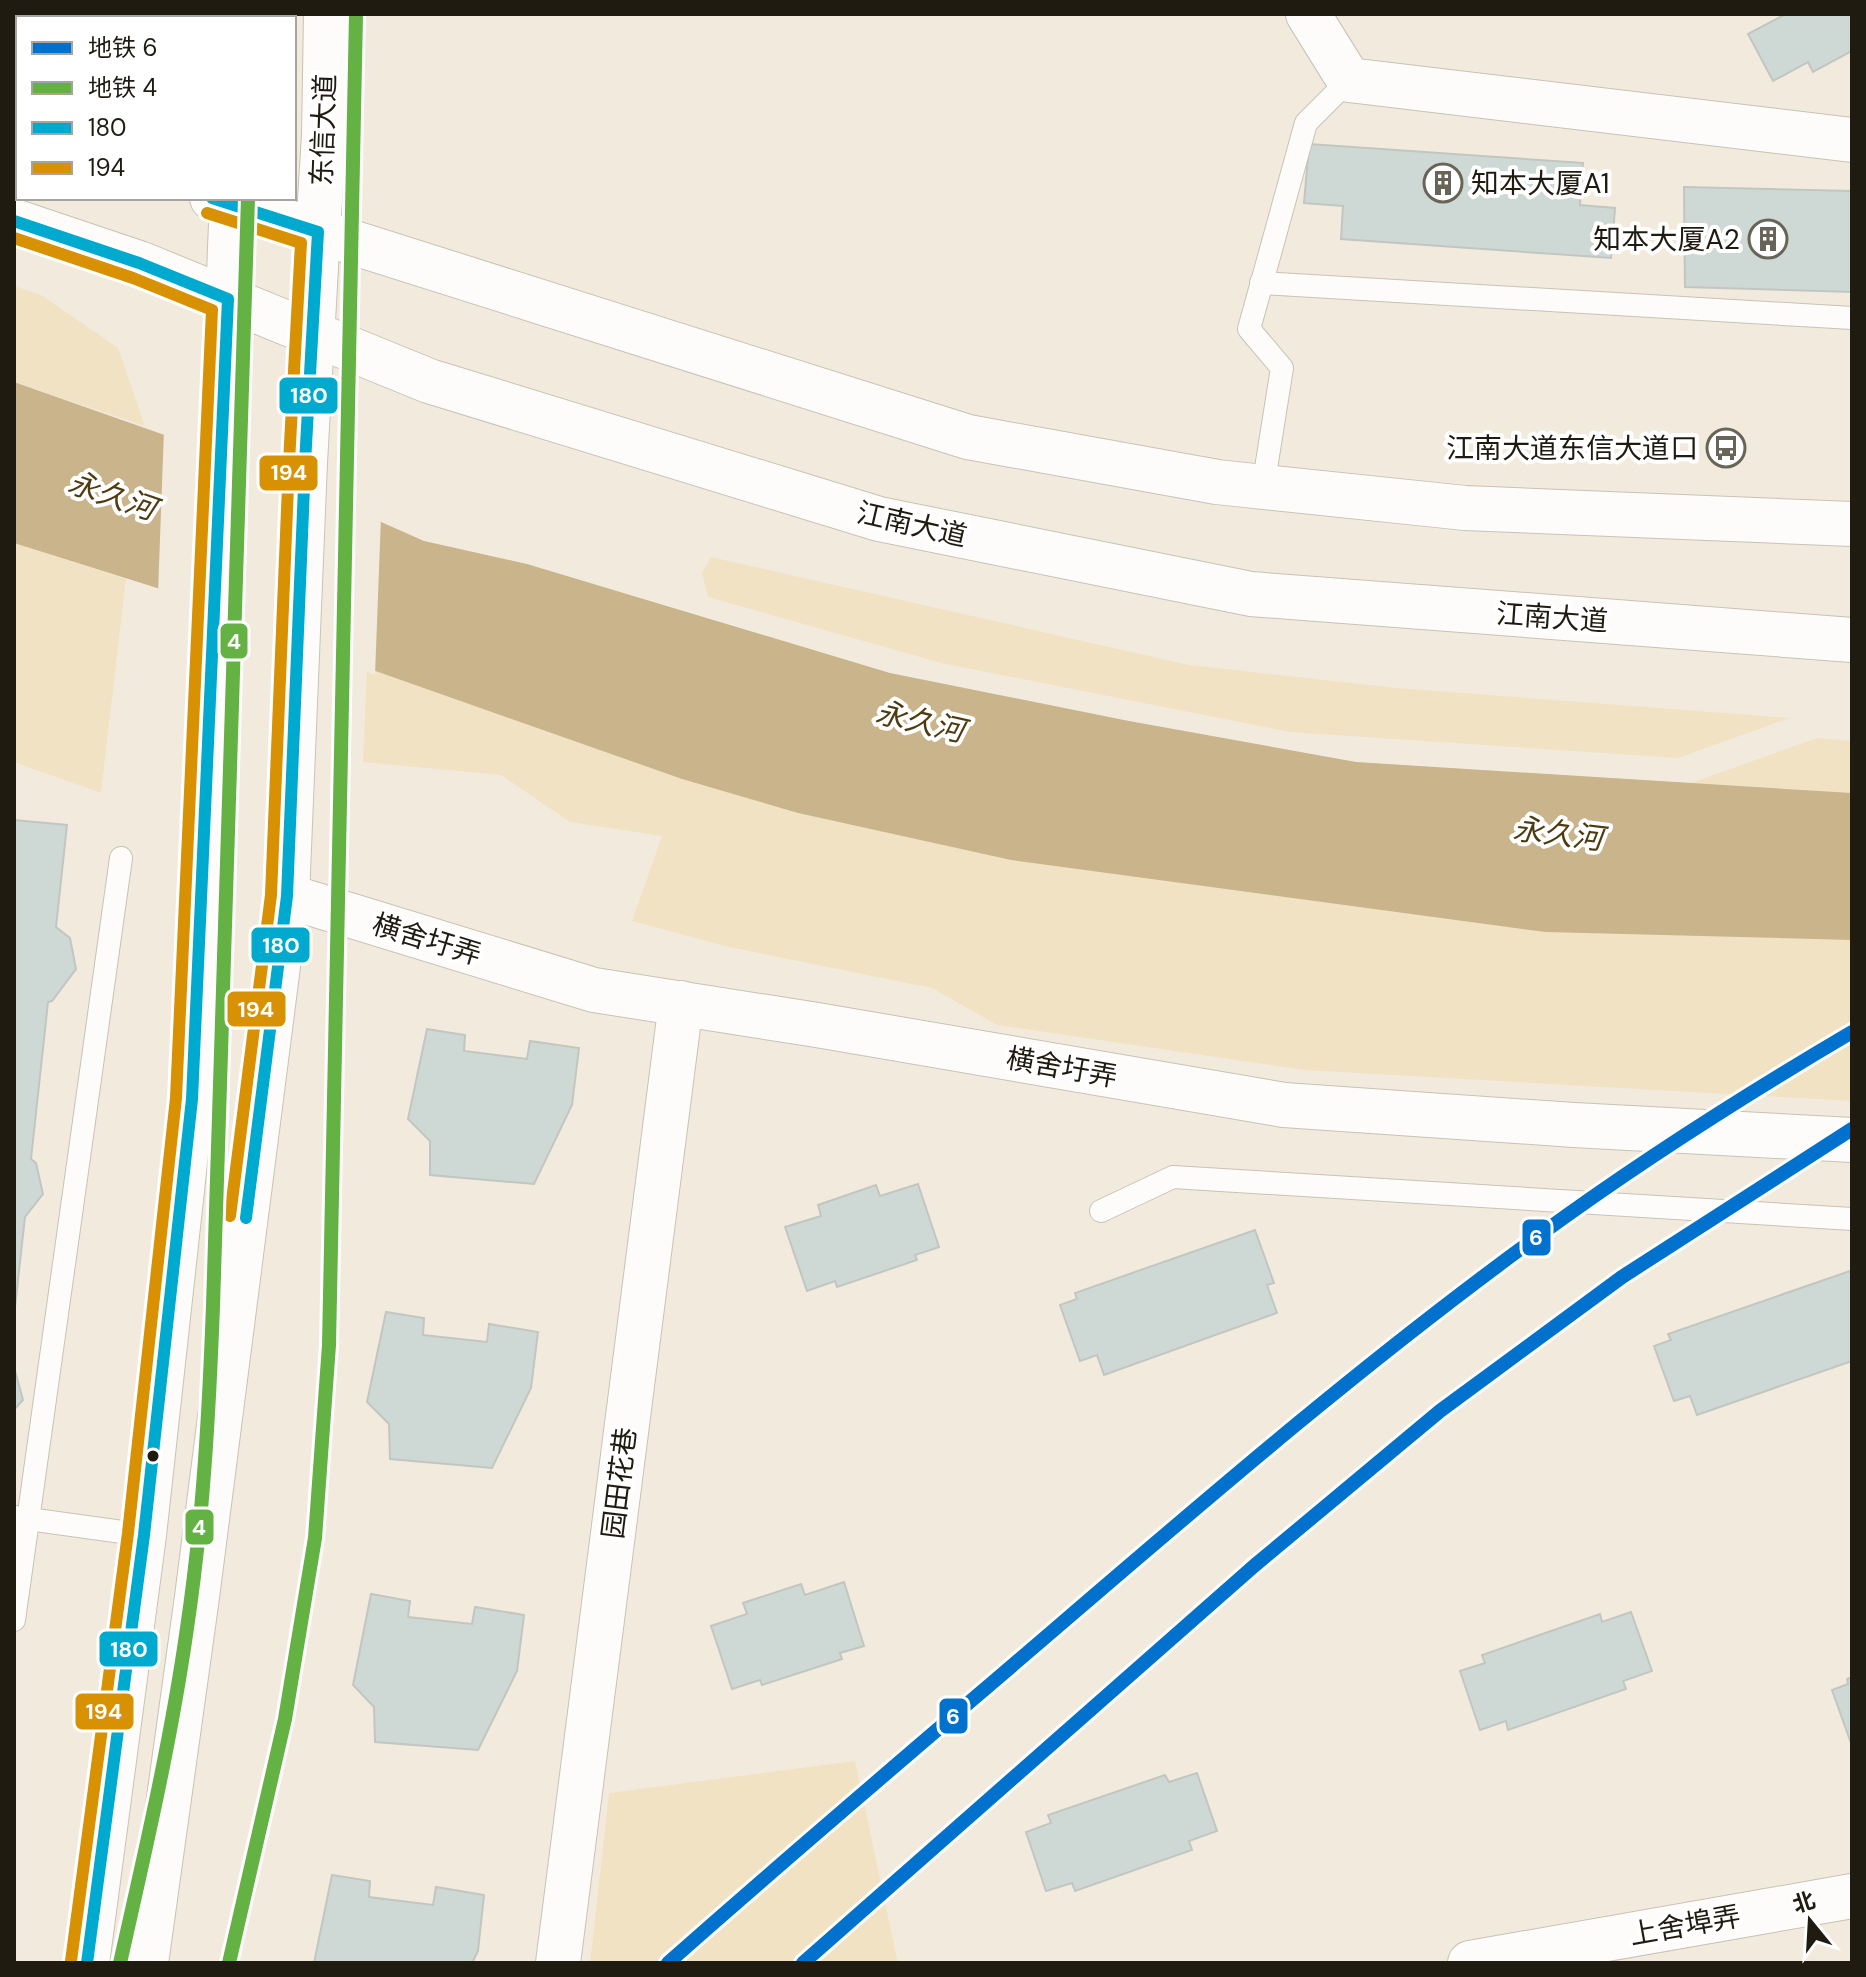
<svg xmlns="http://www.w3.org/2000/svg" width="1866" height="1977" font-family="'DM Sans','Noto Sans SC',sans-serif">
  <rect width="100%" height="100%" fill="#f2ebdd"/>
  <g fill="#f2e2c4">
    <polygon points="14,286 41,295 118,348 145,426 14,382"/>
    <polygon points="14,543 126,579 101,793 14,762"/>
    <polygon points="711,557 1189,665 1397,688 1790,718 1678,758 1290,732 941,663 708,597 702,573"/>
    <polygon points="367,668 682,779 798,813 1011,860 1545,932 1852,939 1852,1101 1305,1070 997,1025 932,988 729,947 632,921 662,836 570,822 501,775 363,762"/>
    <polygon points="1817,738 1852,741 1852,793 1691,783"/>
    <polygon points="855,1761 898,1963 590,1963 609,1793"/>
  </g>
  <polygon fill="#c9b48b" points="14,382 264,470 424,541 527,564 890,673 1129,721 1356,762 1852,793 1852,940 1545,932 1011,860 798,813 682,779 367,668 173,593 14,543"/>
  <polygon fill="#f2ebdd" points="164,430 266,466 381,517 375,675 250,625 158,593"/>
  <g fill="#ced9d6" stroke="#c2c6c1" stroke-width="2">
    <polygon points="1786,14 1852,14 1852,51 1813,72 1808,62 1773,81 1748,34"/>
    <polygon points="1309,144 1583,163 1580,205 1615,208 1611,258 1341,239 1343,206 1304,203"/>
    <polygon points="1684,187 1852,191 1852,292 1685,287"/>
    <polygon points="14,820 67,825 56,927 70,938 76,969 52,1001 48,1002 31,1159 36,1163 43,1194 25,1217 14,1316"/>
    <polygon points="427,1029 465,1035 464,1051 527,1059 530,1041 579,1048 572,1105 534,1184 430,1175 430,1141 408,1119"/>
    <polygon points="918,1184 939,1247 915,1255 917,1260 837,1287 835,1281 807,1291 785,1227 821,1216 818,1205 876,1185 880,1196"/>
    <polygon points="1255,1230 1274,1283 1267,1285 1277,1313 1104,1375 1097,1355 1080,1361 1060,1305 1077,1299 1075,1293"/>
    <polygon points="1850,1271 1852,1278 1852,1361 1697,1415 1690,1396 1674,1401 1654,1346 1671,1340 1668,1334"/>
    <polygon points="386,1312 424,1318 423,1335 487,1342 489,1324 538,1332 531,1388 492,1468 390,1459 389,1424 367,1402"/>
    <polygon points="14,1367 23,1400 14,1410"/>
    <polygon points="844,1582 864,1646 840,1653 842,1659 762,1685 760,1680 732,1689 711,1626 747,1614 743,1603 801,1584 805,1595"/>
    <polygon points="371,1594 410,1601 408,1617 472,1624 475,1607 524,1615 517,1671 478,1750 375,1742 374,1707 353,1685"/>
    <polygon points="1631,1612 1652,1671 1623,1681 1626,1689 1508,1730 1506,1721 1480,1730 1460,1671 1485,1663 1482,1655 1600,1614 1602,1622"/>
    <polygon points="1852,1677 1852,1746 1832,1690 1848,1684 1847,1679"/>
    <polygon points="1197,1773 1217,1831 1189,1841 1192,1850 1075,1891 1072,1883 1046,1891 1026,1832 1051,1823 1048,1815 1165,1775 1169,1782"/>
    <polygon points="332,1875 370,1881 369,1897 433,1905 436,1887 484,1895 478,1951 472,1963 314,1963"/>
  </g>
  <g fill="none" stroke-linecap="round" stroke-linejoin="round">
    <defs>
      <g id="lane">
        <polyline points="143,14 143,18"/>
        <polyline points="1261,283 1852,318"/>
        <polyline points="1263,487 1282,368 1249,329 1306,123 1349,80"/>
        <polyline points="1101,1211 1173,1177 1852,1219"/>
        <polyline points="14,1517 144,1535"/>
        <polyline points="14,1620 121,858"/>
      </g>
      <g id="street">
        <polyline points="1308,14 1349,80 1852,140"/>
        <polyline points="558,1963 681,1003"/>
        <polyline points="1470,1963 1852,1896"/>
      </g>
      <g id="secondary">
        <polyline points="236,18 236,14"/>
        <polyline points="318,232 324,135 326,14"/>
        <polyline points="228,299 232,198"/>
        <polyline points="287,896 594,990 817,1025 1284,1105 1574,1125 1852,1140"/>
      </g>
      <g id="primary">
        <polyline points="14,132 18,134"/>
        <polyline points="212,198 968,437 1217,482 1465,508 1852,524"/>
        <polyline points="14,221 139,263 429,381 879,519 1251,594 1852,640"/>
        <polyline points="87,1963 144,1535 192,1099 228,299"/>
        <polyline points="146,1963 197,1597 287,896 305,463 318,232"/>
      </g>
    </defs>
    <use href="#lane" stroke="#c8c2b7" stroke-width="24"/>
    <use href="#street" stroke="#c8c2b7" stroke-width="46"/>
    <use href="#secondary" stroke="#c8c2b7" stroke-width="46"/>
    <use href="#primary" stroke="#c8c2b7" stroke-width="46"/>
    <use href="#lane" stroke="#fdfcfa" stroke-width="22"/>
    <use href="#street" stroke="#fdfcfa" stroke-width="44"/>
    <use href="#secondary" stroke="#fdfcfa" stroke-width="44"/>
    <use href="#primary" stroke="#fdfcfa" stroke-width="44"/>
    <defs>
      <g id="bus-1">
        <polyline points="212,198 318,232 305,463 287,896 246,1218"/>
        <polyline points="14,221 139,263 228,299 192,1099 144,1535 87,1963"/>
      </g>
      <g id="bus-2">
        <polyline points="207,213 301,243 289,462 271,895 230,1216"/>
        <polyline points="14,238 133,278 212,310 176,1098 128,1533 71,1961"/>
      </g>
    </defs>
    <use href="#bus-1" stroke="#fff" stroke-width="18"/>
    <use href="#bus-2" stroke="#fff" stroke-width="18"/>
    <use href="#bus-1" stroke="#00a9ce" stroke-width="12"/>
    <use href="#bus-2" stroke="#d79103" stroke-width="12"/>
    <defs>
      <g id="metro-1">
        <path d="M668 1963C791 1854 916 1748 1041 1641 1204 1501 1367 1360 1541 1234 1641 1161 1745 1095 1852 1032"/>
        <polyline points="803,1963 1254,1566 1440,1411 1622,1277 1852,1129"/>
      </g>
      <g id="metro-2">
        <path d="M120 1963C145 1852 171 1741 187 1628 203 1521 209 1413 213 1306L248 198"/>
        <polyline points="229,1963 285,1719 315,1538 329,1345 356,14"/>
      </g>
    </defs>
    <use href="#metro-1" stroke="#fff" stroke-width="20"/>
    <use href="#metro-2" stroke="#fff" stroke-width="20"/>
    <use href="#metro-1" stroke="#0072ce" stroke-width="14"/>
    <use href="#metro-2" stroke="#63b243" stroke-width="14"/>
  </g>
  <defs>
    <symbol id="building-ring" viewBox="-11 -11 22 22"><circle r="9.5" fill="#fff" stroke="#696458" stroke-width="1.5"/><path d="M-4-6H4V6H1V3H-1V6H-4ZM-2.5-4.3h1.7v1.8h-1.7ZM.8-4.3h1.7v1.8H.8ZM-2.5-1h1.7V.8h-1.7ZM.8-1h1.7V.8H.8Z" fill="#696458"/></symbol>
    <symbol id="bus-ring" viewBox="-11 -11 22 22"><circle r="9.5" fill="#fff" stroke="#696458" stroke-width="1.5"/><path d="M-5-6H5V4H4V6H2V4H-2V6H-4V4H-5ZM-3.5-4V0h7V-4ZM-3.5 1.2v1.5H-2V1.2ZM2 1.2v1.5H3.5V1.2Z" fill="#696458"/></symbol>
  </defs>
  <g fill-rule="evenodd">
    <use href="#building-ring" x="1421" y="161" width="44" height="44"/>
    <use href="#building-ring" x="1746" y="217" width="44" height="44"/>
    <use href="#bus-ring" x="1704" y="426" width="44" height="44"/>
  </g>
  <circle fill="#1f1b11" stroke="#fff" stroke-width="3" cx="153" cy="1456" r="7"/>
  <g text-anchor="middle" stroke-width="8" stroke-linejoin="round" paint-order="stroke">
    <g font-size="28" fill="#1f1b11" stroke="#fff">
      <text transform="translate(323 130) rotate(-88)" y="10">东信大道</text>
      <text transform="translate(912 524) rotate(13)" y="10">江南大道</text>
      <text transform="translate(1552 617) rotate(4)" y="10">江南大道</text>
      <text transform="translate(427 939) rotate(17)" y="10">横舍圩弄</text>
      <text transform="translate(1062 1067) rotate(10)" y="10">横舍圩弄</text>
      <text transform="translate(619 1483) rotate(-83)" y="10">园田花巷</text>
      <text transform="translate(1685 1925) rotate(-10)" y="10">上舍埠弄</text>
    </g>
    <g font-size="28" fill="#1f1b11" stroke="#fff" text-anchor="end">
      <text x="1471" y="193" text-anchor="start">知本大厦A1</text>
      <text x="1740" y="249">知本大厦A2</text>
      <text x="1698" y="458">江南大道东信大道口</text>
    </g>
    <g font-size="30" font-style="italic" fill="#4f3b10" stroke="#fff">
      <text transform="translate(112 496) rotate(19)" y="10">永久河</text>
      <text transform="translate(920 722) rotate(13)" y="10">永久河</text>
      <text transform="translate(1558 834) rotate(7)" y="10">永久河</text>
    </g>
  </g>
  <g stroke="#fff" stroke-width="3">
    <rect x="278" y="376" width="61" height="39" rx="8" fill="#00a9ce"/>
    <rect x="258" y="454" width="61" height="38" rx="8" fill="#d79103"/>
    <rect x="219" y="622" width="30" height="38" rx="8" fill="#63b243"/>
    <rect x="250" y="926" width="61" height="38" rx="8" fill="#00a9ce"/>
    <rect x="226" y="990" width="61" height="38" rx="8" fill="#d79103"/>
    <rect x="1521" y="1218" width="31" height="39" rx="8" fill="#0072ce"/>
    <rect x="184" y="1508" width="31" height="38" rx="8" fill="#63b243"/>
    <rect x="98" y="1630" width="61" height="38" rx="8" fill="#00a9ce"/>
    <rect x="74" y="1692" width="61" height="39" rx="8" fill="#d79103"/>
    <rect x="938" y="1697" width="31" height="38" rx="8" fill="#0072ce"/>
  </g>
  <g font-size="22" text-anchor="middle" font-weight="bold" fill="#fff">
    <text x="309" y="403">180</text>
    <text x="289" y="480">194</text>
    <text x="234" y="649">4</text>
    <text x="281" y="953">180</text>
    <text x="256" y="1017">194</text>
    <text x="1536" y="1245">6</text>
    <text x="199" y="1535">4</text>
    <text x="129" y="1657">180</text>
    <text x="104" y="1719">194</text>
    <text x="953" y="1724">6</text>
  </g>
  <rect width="1866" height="1977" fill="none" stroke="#1f1b11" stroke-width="32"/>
  <rect x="16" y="16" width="280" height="184" fill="#ffffff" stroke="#a5a4a0" stroke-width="2"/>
  <rect x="32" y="42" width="40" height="12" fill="#0072ce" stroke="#a5a4a0" stroke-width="2"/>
  <text x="88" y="56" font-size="24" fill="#1f1b11">地铁 6</text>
  <rect x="32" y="82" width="40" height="12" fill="#63b243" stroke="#a5a4a0" stroke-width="2"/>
  <text x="88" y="96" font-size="24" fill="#1f1b11">地铁 4</text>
  <rect x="32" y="122" width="40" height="12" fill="#00a9ce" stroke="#a5a4a0" stroke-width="2"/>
  <text x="88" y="136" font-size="24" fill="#1f1b11">180</text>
  <rect x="32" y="162" width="40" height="12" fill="#d79103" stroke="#a5a4a0" stroke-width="2"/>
  <text x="88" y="176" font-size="24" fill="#1f1b11">194</text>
  <g transform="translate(1810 1921) rotate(342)" stroke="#ffffff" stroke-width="6" paint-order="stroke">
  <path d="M0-6L14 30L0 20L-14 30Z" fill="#1f1b11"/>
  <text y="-12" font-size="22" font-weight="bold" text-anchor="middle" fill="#1f1b11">北</text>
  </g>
</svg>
